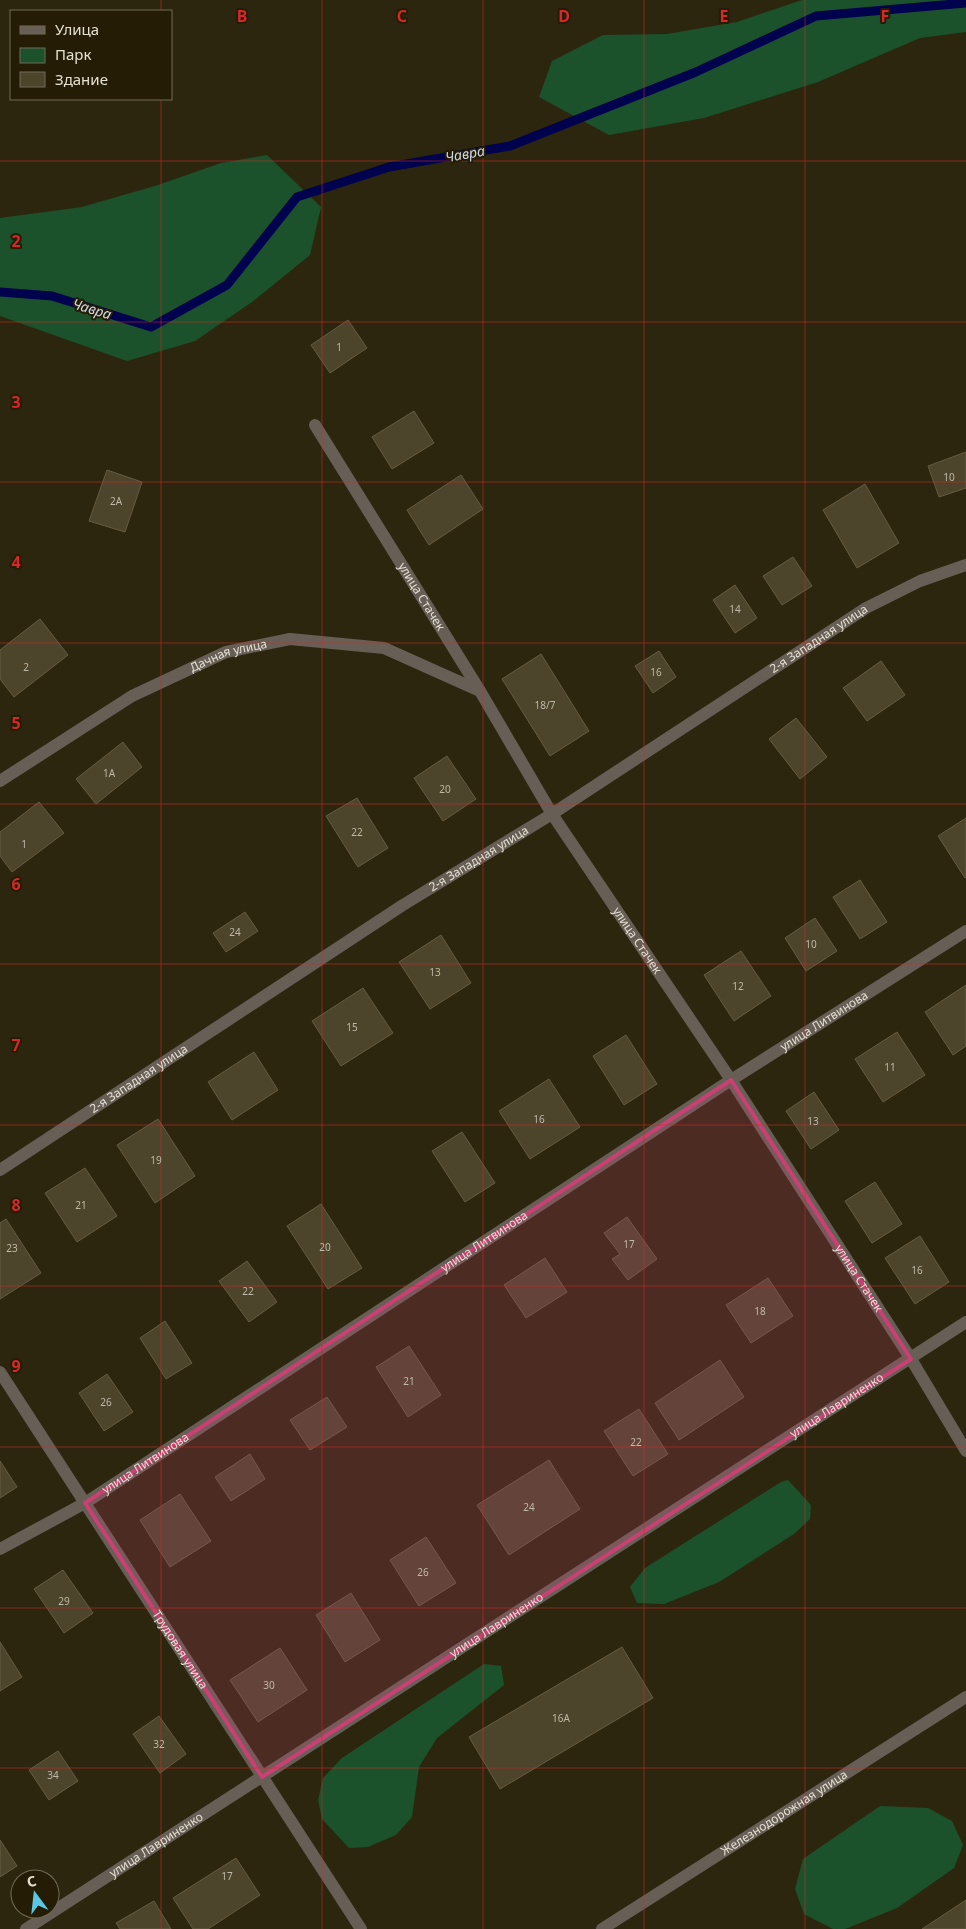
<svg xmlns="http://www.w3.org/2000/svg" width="966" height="1929" font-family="'Noto Sans',sans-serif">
  <rect width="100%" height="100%" fill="#2d260e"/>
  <g fill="#1b522c">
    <polygon points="802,0 966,0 966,32 920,38 818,82 704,118 609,135 539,97 552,61 603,35 667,34 737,22"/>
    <polygon points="267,155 321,207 310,255 252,302 195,341 127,361 0,316 0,218 82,207 158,185 221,163"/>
    <polygon points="788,1480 811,1505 810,1519 794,1534 719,1582 664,1604 637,1603 630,1587 645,1568 781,1482"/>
    <polygon points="484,1664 501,1666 504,1685 437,1738 419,1767 412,1817 396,1835 368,1847 349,1848 322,1819 318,1800 323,1778 342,1758"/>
    <polygon points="880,1806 928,1808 952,1821 963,1845 954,1868 897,1908 845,1929 833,1929 804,1914 795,1889 803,1859"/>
  </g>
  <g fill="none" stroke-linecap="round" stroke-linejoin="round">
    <polyline stroke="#01024e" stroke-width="9" points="0,292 52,296 151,327 227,285 297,197 389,167 510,146 696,72 816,16 966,3"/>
  </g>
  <g fill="#4c452c" stroke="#645c43">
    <polygon points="348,320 367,348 330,373 311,345"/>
    <polygon points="414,411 434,443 392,469 372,437"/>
    <polygon points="966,452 966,488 939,497 928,466"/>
    <polygon points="107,470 142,482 125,532 89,521"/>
    <polygon points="461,475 483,509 429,545 407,510"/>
    <polygon points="865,484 899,543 857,568 823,510"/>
    <polygon points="793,557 812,586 782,605 763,576"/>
    <polygon points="735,585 757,618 735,633 713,600"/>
    <polygon points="40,619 68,655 14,697 0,679 0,650"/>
    <polygon points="659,651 676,677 653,693 635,666"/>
    <polygon points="541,654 589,731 550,756 502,679"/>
    <polygon points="881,661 905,695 867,721 843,688"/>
    <polygon points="796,718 827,757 800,779 769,739"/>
    <polygon points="123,742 142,767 96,804 76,779"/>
    <polygon points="447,756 476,799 443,821 414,778"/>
    <polygon points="357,798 388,848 358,867 326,816"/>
    <polygon points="39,802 64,833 12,872 0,856 0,832"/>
    <polygon points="966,818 966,877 965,878 938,836"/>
    <polygon points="860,880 887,922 860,939 833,897"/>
    <polygon points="245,912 258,931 226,952 213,933"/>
    <polygon points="815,918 837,951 806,971 785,938"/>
    <polygon points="441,935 471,983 430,1009 399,962"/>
    <polygon points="741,951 771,996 734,1021 704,975"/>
    <polygon points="966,985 966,1046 953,1055 925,1012"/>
    <polygon points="363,988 393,1033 341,1066 312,1021"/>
    <polygon points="897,1032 925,1075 883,1102 855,1059"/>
    <polygon points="626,1035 657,1084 624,1105 593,1056"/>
    <polygon points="254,1052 278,1090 232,1120 208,1082"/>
    <polygon points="549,1079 580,1127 530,1159 499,1111"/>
    <polygon points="814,1092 839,1130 811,1149 786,1111"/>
    <polygon points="158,1119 195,1176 155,1203 117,1145"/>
    <polygon points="462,1132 495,1183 465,1202 432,1151"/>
    <polygon points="85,1168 117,1216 77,1242 45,1193"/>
    <polygon points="875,1182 902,1224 872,1243 845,1201"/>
    <polygon points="321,1204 362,1268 328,1289 287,1226"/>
    <polygon points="627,1217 657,1259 628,1280 612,1259 620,1254 604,1233"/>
    <polygon points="6,1219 41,1273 0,1299 0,1223"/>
    <polygon points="920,1236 949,1282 915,1304 885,1258"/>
    <polygon points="545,1258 567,1292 526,1318 504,1285"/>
    <polygon points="247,1261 277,1302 249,1322 219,1281"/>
    <polygon points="768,1278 793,1316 751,1343 726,1305"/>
    <polygon points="165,1321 192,1363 166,1379 140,1338"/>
    <polygon points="409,1346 441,1395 408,1417 376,1367"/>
    <polygon points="720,1360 744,1397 679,1440 655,1403"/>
    <polygon points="107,1374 133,1412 104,1431 79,1393"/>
    <polygon points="327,1397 347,1427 310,1450 290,1420"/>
    <polygon points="639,1409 668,1454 633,1476 604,1431"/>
    <polygon points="250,1454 265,1479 231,1501 215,1477"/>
    <polygon points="549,1460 580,1509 509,1555 477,1505"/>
    <polygon points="0,1461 17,1487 0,1498"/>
    <polygon points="180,1494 211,1541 170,1567 140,1520"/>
    <polygon points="426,1537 456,1583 419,1606 390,1560"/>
    <polygon points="63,1570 93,1613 64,1633 34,1589"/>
    <polygon points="351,1593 380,1640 345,1662 316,1615"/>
    <polygon points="0,1642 22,1677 0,1691"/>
    <polygon points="622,1647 653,1698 500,1789 469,1737"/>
    <polygon points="280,1648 307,1690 258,1722 230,1680"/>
    <polygon points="159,1716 186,1754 160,1773 133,1734"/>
    <polygon points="58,1751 78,1781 49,1800 29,1770"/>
    <polygon points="0,1840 17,1866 0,1877"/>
    <polygon points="236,1858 260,1895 208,1929 193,1929 173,1898"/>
    <polygon points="966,1900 966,1929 922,1929"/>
    <polygon points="154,1901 171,1929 120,1929 116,1923"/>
  </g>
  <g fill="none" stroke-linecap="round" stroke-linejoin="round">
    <g stroke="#675f56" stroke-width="12">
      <path id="s1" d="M315 425 480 691 552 814 731 1080 911 1359 966 1451"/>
      <path id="s2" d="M0 781 132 696 226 652 290 639 384 648 480 691"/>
      <path id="s3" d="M0 1170 403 905 552 814 866 608 920 581 966 565"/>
      <path id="s4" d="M0 1372 361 1929"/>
      <path id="s5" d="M0 1549 85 1503 731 1080 966 931"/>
      <path id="s6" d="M26 1929 966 1322"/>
      <path id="s7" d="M602 1929 966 1697"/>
    </g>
  </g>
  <path fill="#c94073" fill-opacity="0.2" stroke="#c94073" stroke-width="4" stroke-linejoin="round" d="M731 1080 911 1359 262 1777 85 1503Z"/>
  <path fill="none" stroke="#d62828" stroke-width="1" stroke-opacity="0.55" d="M161 0V11M322 0V1929M483 0V1929M644 0V1929M805 0V1929M161 99V1929M0 161H966M0 322H966M0 482H966M0 643H966M0 804H966M0 964H966M0 1125H966M0 1286H966M0 1447H966M0 1608H966M0 1768H966"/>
  <g text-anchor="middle" stroke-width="4" stroke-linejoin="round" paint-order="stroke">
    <g font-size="10" fill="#bfb9a8">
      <text x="339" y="351">1</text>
      <text x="949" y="481">10</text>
      <text x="116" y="505">2А</text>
      <text x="735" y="613">14</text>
      <text x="26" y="671">2</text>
      <text x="656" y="676">16</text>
      <text x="545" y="709">18/7</text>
      <text x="109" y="777">1А</text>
      <text x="445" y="793">20</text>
      <text x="357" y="836">22</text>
      <text x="24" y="848">1</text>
      <text x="235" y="936">24</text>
      <text x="811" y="948">10</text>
      <text x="435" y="976">13</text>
      <text x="738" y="990">12</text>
      <text x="352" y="1031">15</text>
      <text x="890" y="1071">11</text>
      <text x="539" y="1123">16</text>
      <text x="813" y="1125">13</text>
      <text x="156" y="1164">19</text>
      <text x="81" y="1209">21</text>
      <text x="629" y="1248">17</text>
      <text x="325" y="1251">20</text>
      <text x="12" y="1252">23</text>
      <text x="917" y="1274">16</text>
      <text x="248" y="1295">22</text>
      <text x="760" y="1315">18</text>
      <text x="409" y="1385">21</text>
      <text x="106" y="1406">26</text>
      <text x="636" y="1446">22</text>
      <text x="529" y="1511">24</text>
      <text x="423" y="1576">26</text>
      <text x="64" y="1605">29</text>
      <text x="269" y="1689">30</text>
      <text x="561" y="1722">16А</text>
      <text x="159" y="1748">32</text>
      <text x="53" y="1779">34</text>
      <text x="227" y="1880">17</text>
    </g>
    <g font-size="12" fill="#e5e0d2" stroke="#241c05">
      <text dy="4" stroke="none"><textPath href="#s1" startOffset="202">улица Стачек</textPath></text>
      <text dy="4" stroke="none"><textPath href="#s3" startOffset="976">2-я Западная улица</textPath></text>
      <text dy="4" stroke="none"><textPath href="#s2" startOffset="262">Дачная улица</textPath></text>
      <text dy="4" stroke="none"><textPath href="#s3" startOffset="571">2-я Западная улица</textPath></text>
      <text dy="4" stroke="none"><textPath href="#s1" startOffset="608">улица Стачек</textPath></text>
      <text dy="4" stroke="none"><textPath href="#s5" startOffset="979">улица Литвинова</textPath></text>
      <text dy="4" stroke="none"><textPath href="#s3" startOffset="166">2-я Западная улица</textPath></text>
      <text dy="4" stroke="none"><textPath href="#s5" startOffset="574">улица Литвинова</textPath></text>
      <text dy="4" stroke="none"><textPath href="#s1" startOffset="1012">улица Стачек</textPath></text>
      <text dy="4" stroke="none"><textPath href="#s6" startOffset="965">улица Лавриненко</textPath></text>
      <text dy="4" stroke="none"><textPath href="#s5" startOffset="169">улица Литвинова</textPath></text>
      <text dy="4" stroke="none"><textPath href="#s6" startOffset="560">улица Лавриненко</textPath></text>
      <text dy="4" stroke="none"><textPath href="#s4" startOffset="331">Трудовая улица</textPath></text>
      <text dy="4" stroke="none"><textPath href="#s7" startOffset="216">Железнодорожная улица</textPath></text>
      <text dy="4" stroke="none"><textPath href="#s6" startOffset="155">улица Лавриненко</textPath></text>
    </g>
    <g font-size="14" font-style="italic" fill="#ced8ee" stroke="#241c05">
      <text transform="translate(465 154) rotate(-10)" y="5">Чавра</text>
      <text transform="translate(92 309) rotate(17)" y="5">Чавра</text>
    </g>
  </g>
  <g font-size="16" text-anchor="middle" font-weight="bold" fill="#d62828" stroke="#241c05" stroke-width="4" stroke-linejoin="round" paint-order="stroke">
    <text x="242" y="22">B</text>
    <text x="402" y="22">C</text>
    <text x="564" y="22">D</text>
    <text x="724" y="22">E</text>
    <text x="885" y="22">F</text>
    <text x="16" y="247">2</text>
    <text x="16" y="408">3</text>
    <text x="16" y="568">4</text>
    <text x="16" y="729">5</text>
    <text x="16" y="890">6</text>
    <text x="16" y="1051">7</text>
    <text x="16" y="1211">8</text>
    <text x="16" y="1372">9</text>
  </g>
  <rect x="10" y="10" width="162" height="90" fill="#241c05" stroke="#716a57"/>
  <rect x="20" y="26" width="25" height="8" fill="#675f56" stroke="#716a57"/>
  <text x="55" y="35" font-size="15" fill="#e5e0d2">Улица</text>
  <rect x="20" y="48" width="25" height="15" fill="#1b522c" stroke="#716a57"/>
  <text x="55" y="60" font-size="15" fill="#e5e0d2">Парк</text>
  <rect x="20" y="72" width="25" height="15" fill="#4c452c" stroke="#716a57"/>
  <text x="55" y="85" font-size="15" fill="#e5e0d2">Здание</text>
  <g transform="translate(35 1894) rotate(345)"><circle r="24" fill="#241c05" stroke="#716a57"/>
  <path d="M0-4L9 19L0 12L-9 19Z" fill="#5ac8e5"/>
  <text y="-8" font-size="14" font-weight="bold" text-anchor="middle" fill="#e5e0d2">С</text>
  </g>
</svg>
